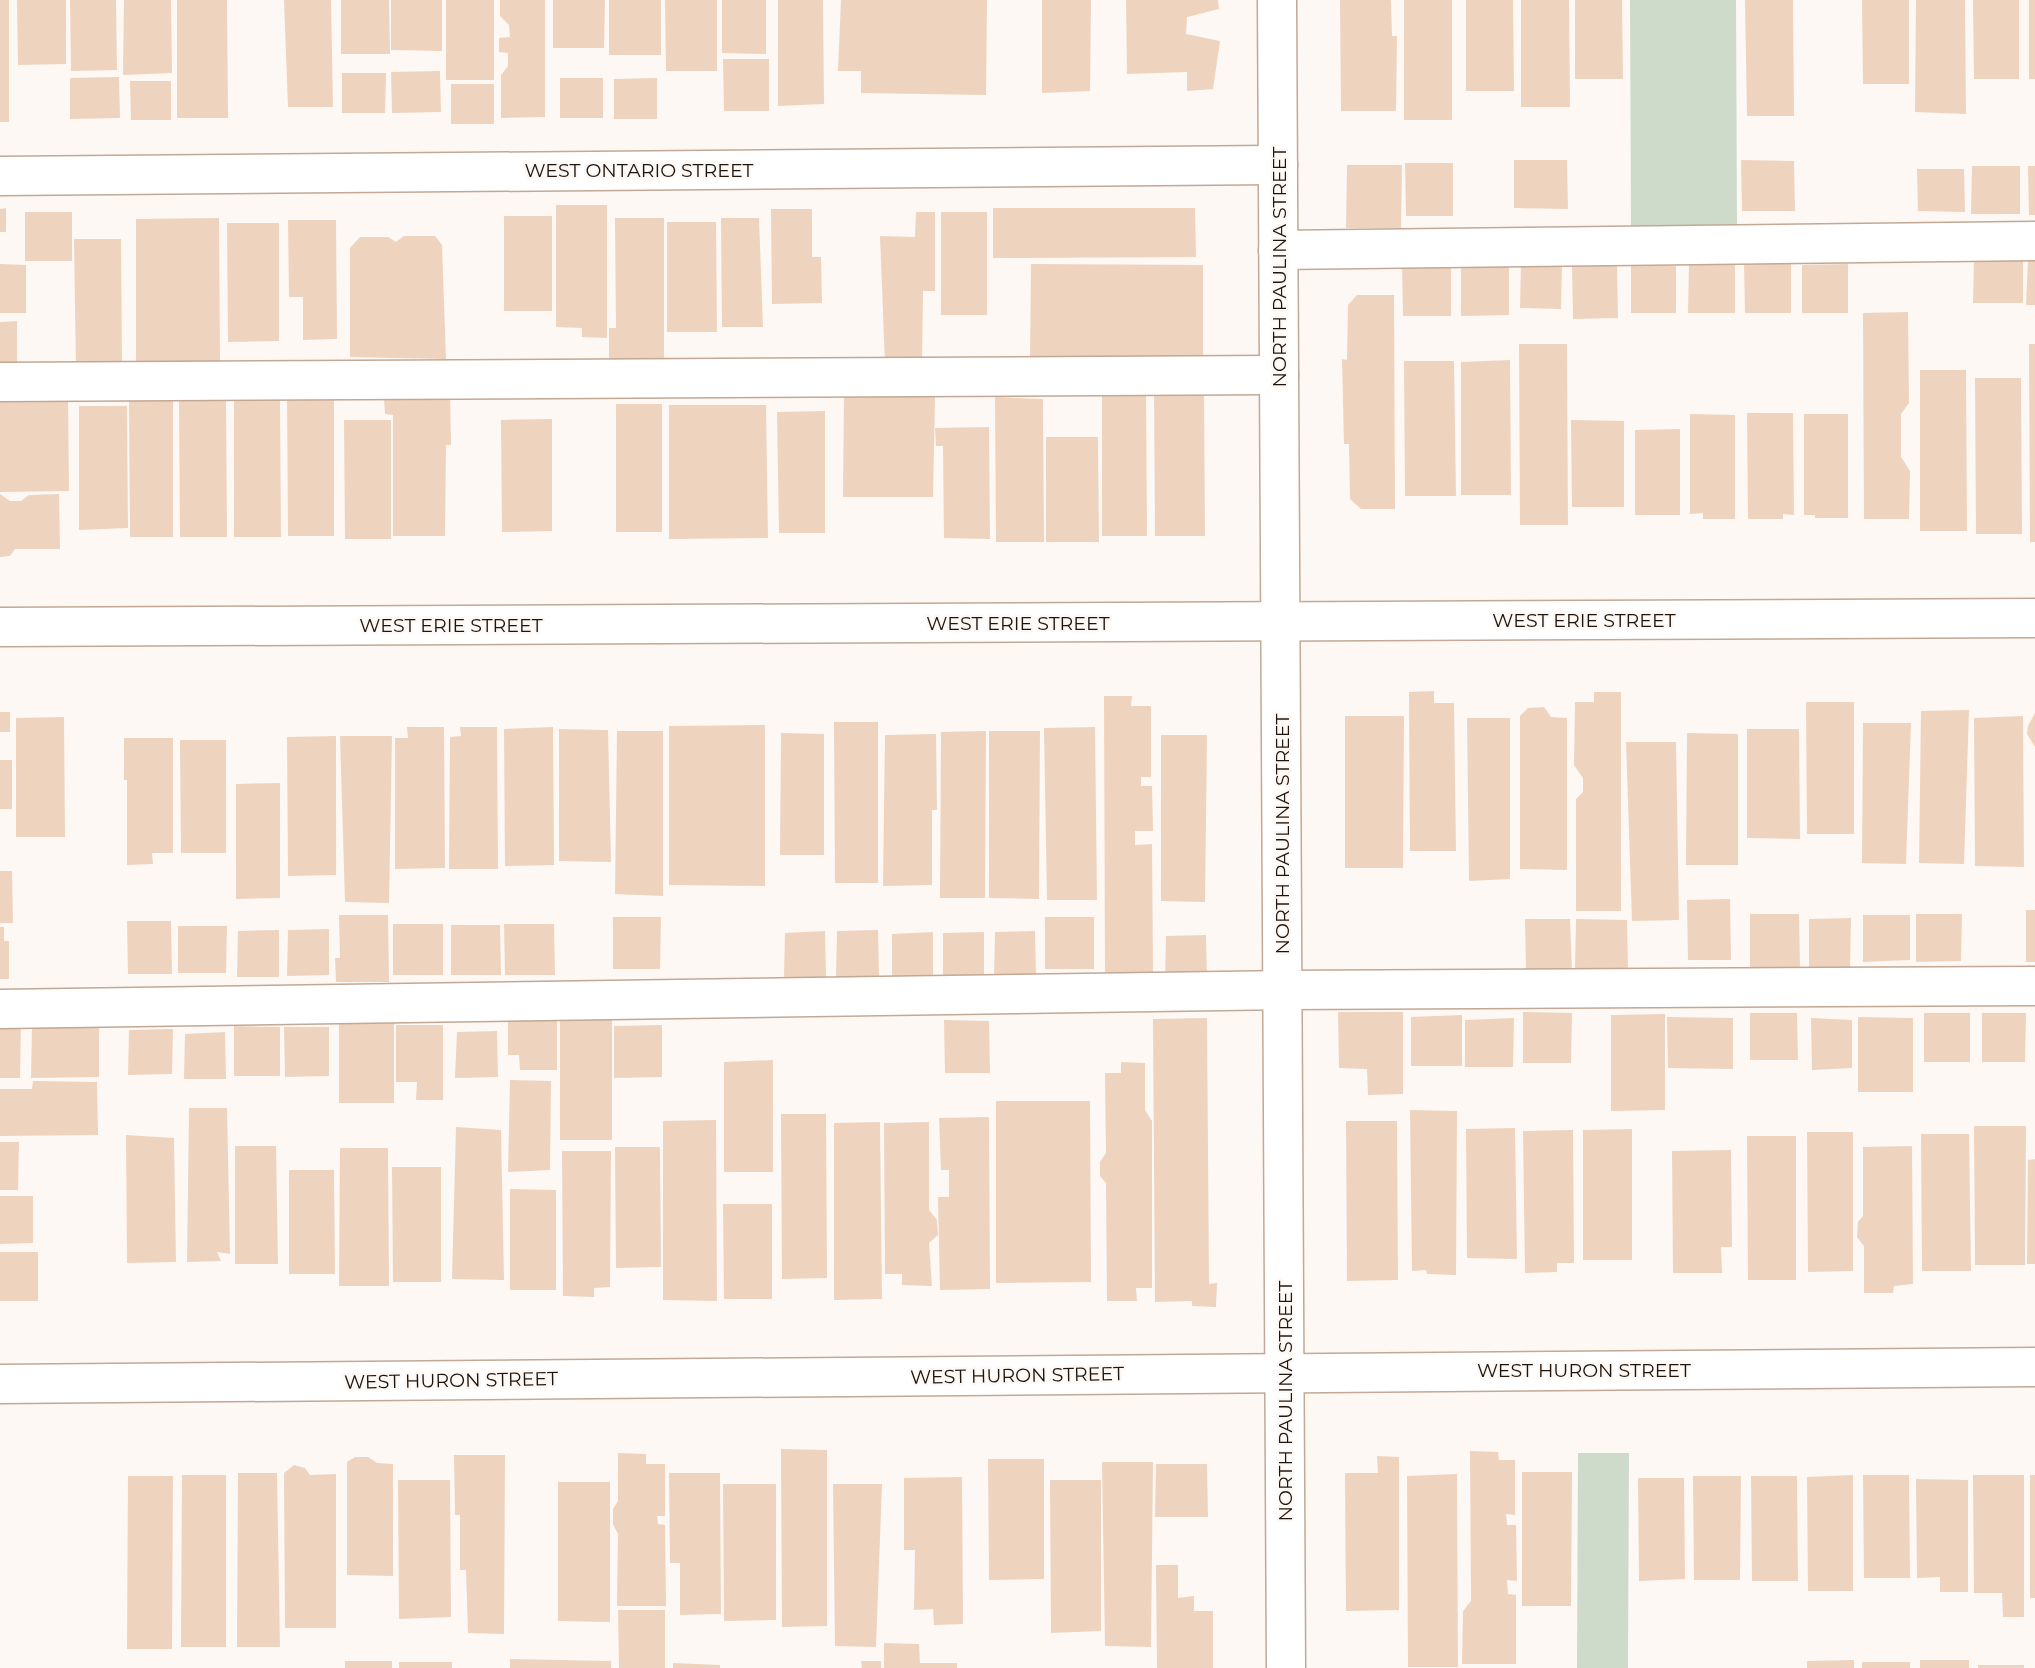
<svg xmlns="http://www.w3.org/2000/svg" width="2035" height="1668" font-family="Montserrat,sans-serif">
  <rect width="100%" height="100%" fill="#fdf8f4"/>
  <g fill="#cedbca">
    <polygon points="1630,0 1736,0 1737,227 1631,228"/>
    <polygon points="1578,1453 1629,1453 1628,1668 1577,1668"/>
  </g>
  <g fill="#eed3bf">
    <rect x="0" y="0" width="9" height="122"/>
    <polygon points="17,0 66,0 66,64 18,65"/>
    <polygon points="70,0 116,0 117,70 71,71"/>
    <polygon points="124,0 171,0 172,73 123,75"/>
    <polygon points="177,0 227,0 228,118 177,118"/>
    <polygon points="284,0 331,0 333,107 288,107"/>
    <polygon points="341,0 389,0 390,54 341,54"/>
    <polygon points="391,0 442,0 442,51 391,50"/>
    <rect x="446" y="0" width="48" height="80"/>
    <polygon points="500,0 545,0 545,117 501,118 501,75 508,66 508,53 499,52 499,38 510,37 509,25 500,16"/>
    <polygon points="553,0 605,0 604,48 553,48"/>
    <rect x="609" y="0" width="52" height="55"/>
    <polygon points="665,0 717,0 717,71 666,71"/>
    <polygon points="722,0 766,0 766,54 722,53"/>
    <polygon points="778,0 823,0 824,104 778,106"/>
    <polygon points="841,0 987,0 986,95 861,93 861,71 838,71"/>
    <polygon points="1042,0 1091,0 1090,91 1042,93"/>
    <polygon points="1126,0 1218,0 1219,9 1187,17 1186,34 1220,41 1213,89 1187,91 1187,72 1127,74"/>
    <polygon points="1340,0 1391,0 1392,36 1397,36 1396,111 1341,111"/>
    <rect x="1404" y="0" width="48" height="120"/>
    <polygon points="1466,0 1513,0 1514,91 1466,91"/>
    <polygon points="1521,0 1569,0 1570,107 1521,107"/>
    <polygon points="1575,0 1622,0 1623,79 1575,79"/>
    <polygon points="1745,0 1793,0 1794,116 1747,116"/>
    <polygon points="1862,0 1909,0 1909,84 1863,84"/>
    <polygon points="1916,0 1965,0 1966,114 1915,112"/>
    <polygon points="1973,0 2019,0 2019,79 1974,79"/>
    <rect x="2029" y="0" width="6" height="79"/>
    <polygon points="723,59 769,59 769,111 724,111"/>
    <polygon points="440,71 441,112 392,113 391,72"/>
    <polygon points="342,73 386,73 385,113 342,113"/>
    <polygon points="119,77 120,118 70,119 70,78"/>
    <rect x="560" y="78" width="43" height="40"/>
    <polygon points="657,78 657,119 614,119 614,79"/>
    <polygon points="130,81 171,81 171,120 131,120"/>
    <rect x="451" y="84" width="43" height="40"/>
    <polygon points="1514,160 1567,160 1568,209 1514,208"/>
    <polygon points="1741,160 1794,161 1795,211 1742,211"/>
    <polygon points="1405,163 1453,163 1453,216 1406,216"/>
    <polygon points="1347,165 1402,165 1401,228 1346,228"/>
    <polygon points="1972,166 2020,166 2020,214 1971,214"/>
    <polygon points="2028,166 2035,166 2035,215 2029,215"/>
    <polygon points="1917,169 1964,169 1965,212 1918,211"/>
    <polygon points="556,205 607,205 607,338 582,337 582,328 556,327"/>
    <polygon points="6,208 6,232 0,232 0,209"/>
    <polygon points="993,208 1195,208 1196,257 993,258"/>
    <polygon points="771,209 812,209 812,257 821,257 822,303 772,304"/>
    <rect x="25" y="212" width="47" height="49"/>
    <polygon points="916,212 935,212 935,291 923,291 922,364 885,364 880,236 915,237"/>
    <rect x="941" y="212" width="46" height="103"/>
    <rect x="504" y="216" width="48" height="95"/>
    <polygon points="219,218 220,364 136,364 136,219"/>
    <polygon points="615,218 664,218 664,366 609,367 609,328 616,328"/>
    <polygon points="721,218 759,218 763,327 722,327"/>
    <polygon points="288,220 336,220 337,339 303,340 303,297 289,297"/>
    <polygon points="667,222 716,222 717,332 667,332"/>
    <polygon points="227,223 279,223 279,341 228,342"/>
    <polygon points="404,236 435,236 442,245 446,359 350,357 350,248 360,237 388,237 396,242"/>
    <polygon points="74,239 121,239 122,367 76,368"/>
    <polygon points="1974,259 2023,259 2023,303 1973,303"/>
    <polygon points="2028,260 2035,260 2035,305 2026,305"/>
    <polygon points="1521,262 1562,263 1561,309 1520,308"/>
    <polygon points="0,264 26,265 26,313 0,313"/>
    <polygon points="1031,264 1203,265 1203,359 1030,361"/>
    <polygon points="1689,264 1735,264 1735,313 1688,313"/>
    <polygon points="1744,264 1791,264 1791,313 1745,313"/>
    <polygon points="1848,264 1848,313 1802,313 1802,265"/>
    <polygon points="1572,265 1617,265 1618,318 1573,319"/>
    <polygon points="1402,266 1451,266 1451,316 1403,316"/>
    <polygon points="1509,266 1509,315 1461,316 1461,267"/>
    <rect x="1631" y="266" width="45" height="47"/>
    <polygon points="1357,295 1394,295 1395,509 1361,509 1350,499 1349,444 1344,444 1342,359 1347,360 1348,305"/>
    <polygon points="1908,312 1909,403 1901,414 1901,457 1910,471 1909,519 1864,519 1863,313"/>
    <polygon points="17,321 17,366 0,366 0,322"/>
    <polygon points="1519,344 1567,344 1568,525 1520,525"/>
    <polygon points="2029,344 2035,344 2035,542 2030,542"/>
    <polygon points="1510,360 1511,495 1461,495 1461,362"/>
    <polygon points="1404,361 1454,361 1456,496 1405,496"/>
    <polygon points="1920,370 1966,370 1967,531 1920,531"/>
    <polygon points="1975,378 2021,378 2022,534 1976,534"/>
    <polygon points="450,387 451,445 446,445 445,536 393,536 393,415 385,414 384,399"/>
    <polygon points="1154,388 1204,388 1205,536 1155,536"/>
    <polygon points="0,391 68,391 69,491 0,492"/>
    <polygon points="1102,393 1146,393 1147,536 1102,536"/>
    <polygon points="844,394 935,397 933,497 843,497"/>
    <polygon points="234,397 280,397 281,537 234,537"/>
    <polygon points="287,397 334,397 334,536 288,536"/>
    <polygon points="995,397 1043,399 1044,542 996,542"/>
    <polygon points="129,399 173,399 173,537 130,537"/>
    <polygon points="179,399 226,399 227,537 180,537"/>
    <rect x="616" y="404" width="46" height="128"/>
    <polygon points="669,405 766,405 768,538 669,539"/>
    <polygon points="79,406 127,406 128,528 79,530"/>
    <polygon points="825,411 825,533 779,533 777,412"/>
    <polygon points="1747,413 1793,413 1794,515 1783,514 1783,519 1748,519"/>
    <polygon points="1690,414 1735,415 1735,519 1703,519 1703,513 1690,514"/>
    <polygon points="1804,414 1848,414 1848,518 1815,518 1815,515 1804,515"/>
    <polygon points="552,419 552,531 502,532 501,420"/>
    <polygon points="344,420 391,420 391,539 345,539"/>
    <polygon points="1571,420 1624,421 1624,507 1572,507"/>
    <polygon points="989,427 990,539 944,538 943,446 936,446 935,428"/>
    <polygon points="1680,429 1680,515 1635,515 1635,430"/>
    <polygon points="1046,437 1098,437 1099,542 1046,542"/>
    <polygon points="0,494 10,501 21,501 29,495 59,494 60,549 15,549 10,556 0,557"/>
    <polygon points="1434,691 1434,703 1454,703 1456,851 1410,851 1409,692"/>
    <polygon points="1594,692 1621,692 1621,911 1576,911 1576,799 1583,792 1583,778 1574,765 1575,702 1594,702"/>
    <polygon points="1104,696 1132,696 1131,706 1151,706 1151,777 1141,777 1141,786 1152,786 1153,831 1135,831 1135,845 1152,844 1153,974 1105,974"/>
    <polygon points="1806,702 1854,702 1854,834 1807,834"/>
    <polygon points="1544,707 1551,717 1567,718 1567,870 1520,869 1520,716 1528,708"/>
    <polygon points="1969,710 1964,864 1919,863 1921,711"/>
    <rect x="0" y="712" width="10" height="20"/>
    <polygon points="2035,713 2035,747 2027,734 2028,726"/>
    <polygon points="1345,716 1404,716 1403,868 1345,868"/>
    <polygon points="2023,716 2024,867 1975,866 1974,718"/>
    <polygon points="64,717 65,837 16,837 16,718"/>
    <polygon points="1467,718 1510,718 1510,879 1469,881"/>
    <polygon points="834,722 878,722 878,883 835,883"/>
    <polygon points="1863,723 1911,723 1906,864 1862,863"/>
    <polygon points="765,725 765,886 669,885 669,726"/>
    <polygon points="407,727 444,727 445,868 395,869 395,738 408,738"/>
    <polygon points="460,727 497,727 498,869 449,869 450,737 461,736"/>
    <polygon points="553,727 554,865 505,866 504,729"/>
    <polygon points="1095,727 1097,900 1047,900 1044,728"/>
    <polygon points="559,729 608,730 611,862 559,861"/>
    <polygon points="1747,729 1799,729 1800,839 1747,838"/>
    <polygon points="617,731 663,731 663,896 615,894"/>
    <polygon points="986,731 985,898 940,898 941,732"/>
    <polygon points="989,731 1040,731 1039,899 989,898"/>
    <polygon points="781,733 824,734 824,855 780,855"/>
    <polygon points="1687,733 1738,734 1738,865 1686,865"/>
    <polygon points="936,734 937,810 932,810 932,885 883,886 885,735"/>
    <polygon points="1161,735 1207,735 1205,902 1161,901"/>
    <polygon points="336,736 336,875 288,876 287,737"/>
    <polygon points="340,736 392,736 389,903 345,902"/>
    <polygon points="124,738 173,738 173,853 152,853 153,864 127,865 127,780 124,780"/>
    <polygon points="180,740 226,740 226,853 181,853"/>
    <polygon points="1626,742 1676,742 1679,920 1632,921"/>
    <rect x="0" y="760" width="12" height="49"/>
    <polygon points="280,783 280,898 236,899 236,784"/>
    <polygon points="0,871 12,871 13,923 0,923"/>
    <polygon points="1730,899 1731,960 1688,960 1687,900"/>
    <rect x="2026" y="910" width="9" height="52"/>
    <polygon points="1750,914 1799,914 1800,968 1750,968"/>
    <polygon points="1916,914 1962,914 1961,961 1916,962"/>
    <polygon points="339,915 388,915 389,982 336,982 335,958 340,958"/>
    <polygon points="1863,915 1910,915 1910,960 1863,962"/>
    <polygon points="613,917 661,917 660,969 613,969"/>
    <rect x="1045" y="917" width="49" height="52"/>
    <polygon points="1851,918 1850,967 1809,967 1809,919"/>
    <polygon points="1525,919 1570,919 1572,972 1526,970"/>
    <polygon points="1576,919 1627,920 1628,970 1575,969"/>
    <polygon points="127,921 171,921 172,974 128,974"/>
    <rect x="393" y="924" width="50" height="51"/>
    <polygon points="504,924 554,924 555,975 505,975"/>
    <polygon points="451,925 500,925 501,975 451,975"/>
    <polygon points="178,926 227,926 226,973 178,973"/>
    <polygon points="0,927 4,927 4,941 9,941 9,979 0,979"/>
    <polygon points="329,929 329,975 287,976 288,930"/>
    <polygon points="279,930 279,977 237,977 238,931"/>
    <polygon points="878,930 879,976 836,977 837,931"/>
    <polygon points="825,931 826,978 784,978 785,933"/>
    <polygon points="1035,931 1036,978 994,978 995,932"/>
    <polygon points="933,932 933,978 892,979 892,934"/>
    <polygon points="984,932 984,978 943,979 943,933"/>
    <polygon points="1206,935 1207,981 1165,981 1166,936"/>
    <polygon points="1338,1012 1403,1012 1403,1094 1368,1095 1367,1069 1339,1068"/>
    <polygon points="1523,1012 1572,1013 1571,1063 1523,1063"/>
    <polygon points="1750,1013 1797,1013 1798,1060 1750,1060"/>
    <rect x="1924" y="1013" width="46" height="49"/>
    <polygon points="1982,1013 2026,1013 2025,1062 1982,1062"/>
    <polygon points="1665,1014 1665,1110 1611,1111 1611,1015"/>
    <polygon points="1462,1015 1462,1066 1411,1066 1411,1017"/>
    <polygon points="1667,1017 1733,1018 1733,1069 1668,1068"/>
    <polygon points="1858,1017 1913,1018 1913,1092 1858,1092"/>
    <polygon points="508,1018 557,1018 557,1070 520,1070 519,1055 508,1055"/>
    <polygon points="612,1018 612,1140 560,1140 560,1019"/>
    <polygon points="1207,1018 1209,1284 1217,1283 1216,1307 1192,1306 1192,1301 1155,1302 1153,1019"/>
    <polygon points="1514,1018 1513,1067 1465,1067 1465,1020"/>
    <polygon points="1811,1018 1852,1020 1852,1068 1812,1070"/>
    <polygon points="944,1020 989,1021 990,1073 945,1073"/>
    <rect x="339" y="1022" width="55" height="81"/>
    <polygon points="21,1023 20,1078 0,1078 0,1024"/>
    <polygon points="396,1025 443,1025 443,1100 416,1100 417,1082 396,1082"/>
    <polygon points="662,1025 662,1077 614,1078 614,1026"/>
    <polygon points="234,1026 280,1027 280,1076 234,1076"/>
    <polygon points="284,1027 329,1027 329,1076 285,1077"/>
    <polygon points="32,1028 99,1028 99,1077 31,1078"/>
    <polygon points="173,1029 172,1074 128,1075 129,1030"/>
    <polygon points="497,1031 498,1077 455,1078 457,1032"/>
    <polygon points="225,1032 226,1079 184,1079 185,1034"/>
    <polygon points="773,1060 773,1172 724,1172 724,1062"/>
    <polygon points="1121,1062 1145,1063 1145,1110 1152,1121 1152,1288 1136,1288 1137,1301 1107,1301 1106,1183 1100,1176 1100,1162 1106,1153 1105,1073 1121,1073"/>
    <polygon points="510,1080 551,1081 550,1170 508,1172"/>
    <polygon points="33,1081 97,1082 98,1135 0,1136 0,1089 32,1089"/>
    <polygon points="996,1101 1090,1101 1091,1282 996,1283"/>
    <polygon points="189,1108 227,1108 230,1254 217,1252 221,1261 187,1262"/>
    <polygon points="1410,1110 1457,1111 1456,1275 1427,1274 1426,1270 1412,1271"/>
    <polygon points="781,1114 826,1114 827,1278 782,1279"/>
    <polygon points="989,1117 990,1289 940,1290 938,1197 949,1197 949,1170 941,1170 939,1118"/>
    <polygon points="716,1120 717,1301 663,1300 663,1121"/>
    <polygon points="1346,1121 1397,1121 1398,1280 1347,1281"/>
    <polygon points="880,1122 882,1299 834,1300 834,1123"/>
    <polygon points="929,1122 929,1210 937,1220 938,1235 929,1243 932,1286 902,1285 902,1274 885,1274 884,1123"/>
    <polygon points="1974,1126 2026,1126 2025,1265 1975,1265"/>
    <polygon points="456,1127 501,1130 504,1280 452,1279"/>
    <polygon points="1515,1128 1517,1259 1467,1258 1466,1129"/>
    <polygon points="1632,1129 1632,1260 1583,1260 1583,1130"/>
    <polygon points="1573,1130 1574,1263 1557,1263 1557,1272 1525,1273 1523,1131"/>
    <polygon points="1807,1132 1853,1132 1853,1271 1808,1272"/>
    <polygon points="1921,1134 1969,1134 1971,1271 1922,1271"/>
    <polygon points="126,1135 174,1138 176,1262 127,1263"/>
    <polygon points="1747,1136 1796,1136 1796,1280 1748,1280"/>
    <polygon points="0,1142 19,1142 18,1190 0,1190"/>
    <polygon points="235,1146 276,1146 278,1264 235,1264"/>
    <polygon points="1912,1146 1913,1284 1894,1286 1893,1293 1864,1293 1864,1246 1857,1237 1858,1222 1863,1216 1863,1147"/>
    <polygon points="615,1147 660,1147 661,1267 616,1268"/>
    <polygon points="340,1148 388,1148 389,1286 339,1286"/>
    <polygon points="1731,1150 1732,1247 1721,1247 1722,1273 1673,1273 1672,1151"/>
    <polygon points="562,1151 611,1151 610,1287 594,1288 594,1297 563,1296"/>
    <polygon points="2035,1159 2035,1264 2027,1264 2028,1160"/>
    <polygon points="392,1167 441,1167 441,1282 393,1282"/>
    <polygon points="289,1170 334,1170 335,1274 289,1274"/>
    <polygon points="510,1189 556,1190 556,1290 510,1290"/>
    <polygon points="0,1196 33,1196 33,1243 0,1244"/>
    <polygon points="723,1204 772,1204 772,1299 724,1299"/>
    <rect x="0" y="1252" width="38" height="49"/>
    <polygon points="781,1449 827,1450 827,1626 782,1627"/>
    <polygon points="1470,1451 1498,1452 1499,1460 1515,1460 1515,1515 1506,1514 1507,1525 1516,1525 1517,1581 1507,1580 1508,1594 1516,1595 1516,1664 1462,1664 1463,1611 1471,1601"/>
    <polygon points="618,1453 646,1454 646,1464 665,1464 665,1516 657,1516 658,1524 665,1525 666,1606 617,1606 618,1534 613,1524 613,1509 618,1501"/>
    <polygon points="454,1455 505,1455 504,1634 468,1633 466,1570 460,1570 460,1515 455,1515"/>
    <polygon points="1377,1456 1399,1457 1399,1610 1346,1611 1345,1473 1378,1473"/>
    <polygon points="355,1457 368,1457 377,1463 393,1464 393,1576 347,1575 347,1462"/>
    <polygon points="988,1459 1044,1459 1044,1579 989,1580"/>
    <polygon points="1102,1462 1153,1462 1151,1647 1105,1646"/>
    <polygon points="1156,1464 1207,1464 1208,1517 1155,1517"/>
    <polygon points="294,1465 305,1468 310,1475 336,1474 336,1628 285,1628 284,1473"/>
    <polygon points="1522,1472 1572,1472 1571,1606 1522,1606"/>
    <polygon points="238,1473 277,1473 280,1647 237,1647"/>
    <polygon points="669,1473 720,1473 721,1614 680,1615 680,1563 670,1563"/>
    <polygon points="1457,1474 1458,1667 1408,1667 1407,1476"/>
    <polygon points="182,1475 226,1475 226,1647 181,1647"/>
    <polygon points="1853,1475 1853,1591 1808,1591 1807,1477"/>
    <polygon points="1863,1475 1909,1475 1910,1578 1864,1578"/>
    <polygon points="1973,1475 2024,1475 2024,1617 2003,1617 2002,1593 1974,1593"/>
    <rect x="2030" y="1475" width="5" height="123"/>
    <polygon points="128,1476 173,1476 172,1649 127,1649"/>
    <polygon points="1693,1476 1741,1476 1740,1580 1694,1580"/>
    <polygon points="1751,1476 1797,1476 1798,1581 1752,1581"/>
    <polygon points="962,1477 963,1624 934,1625 933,1609 914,1610 915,1550 904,1550 904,1478"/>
    <polygon points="1638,1478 1684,1478 1685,1579 1639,1581"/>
    <polygon points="1916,1479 1968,1480 1968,1592 1940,1592 1940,1577 1917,1578"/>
    <polygon points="398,1480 450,1480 451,1617 399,1619"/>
    <polygon points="1050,1480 1101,1480 1101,1631 1051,1633"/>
    <polygon points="558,1482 610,1482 610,1622 558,1621"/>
    <polygon points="723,1484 776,1484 776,1620 724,1621"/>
    <polygon points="833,1484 882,1484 876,1647 835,1646"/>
    <polygon points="1156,1565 1178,1565 1178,1598 1194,1596 1194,1611 1213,1611 1213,1668 1157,1668"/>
    <polygon points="618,1610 665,1610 665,1668 619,1668"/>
    <polygon points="884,1643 919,1644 920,1663 957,1663 957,1668 884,1668"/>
    <polygon points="510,1659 611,1661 611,1668 510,1668"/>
    <polygon points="1854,1660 1854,1668 1807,1668 1807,1661"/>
    <rect x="1920" y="1660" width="49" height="8"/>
    <rect x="345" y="1661" width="47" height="7"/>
    <polygon points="861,1661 881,1661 881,1668 862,1668"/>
    <rect x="399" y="1662" width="53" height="6"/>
    <rect x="1862" y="1662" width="48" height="6"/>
    <polygon points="673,1663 720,1665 720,1668 673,1668"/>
    <rect x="1978" y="1665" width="46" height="3"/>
  </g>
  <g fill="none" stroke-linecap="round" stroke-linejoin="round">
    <defs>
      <g id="minor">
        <polyline points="1277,0 1286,1668"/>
        <polyline points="0,176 1278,165"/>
        <polyline points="1278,250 2035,241"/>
        <polyline points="0,382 1279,375"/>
        <polyline points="0,627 2035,618"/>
        <polyline points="0,1009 1283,990 2035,986"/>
        <polyline points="0,1384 2035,1367"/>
      </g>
    </defs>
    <use href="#minor" stroke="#c2a895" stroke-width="41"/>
    <use href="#minor" stroke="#fff" stroke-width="38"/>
  </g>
  <g text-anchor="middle" stroke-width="5" stroke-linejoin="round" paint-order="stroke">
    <g font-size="19" fill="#1d140d" stroke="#fdf8f4">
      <text x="639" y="177">WEST ONTARIO STREET</text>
      <text transform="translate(1279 267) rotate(-90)" y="7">NORTH PAULINA STREET</text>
      <text x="1584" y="627">WEST ERIE STREET</text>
      <text x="1018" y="630">WEST ERIE STREET</text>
      <text x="451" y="632">WEST ERIE STREET</text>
      <text transform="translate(1282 834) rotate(-90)" y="7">NORTH PAULINA STREET</text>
      <text x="1584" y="1377">WEST HURON STREET</text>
      <text transform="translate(1017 1375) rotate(-1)" y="7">WEST HURON STREET</text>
      <text transform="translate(451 1380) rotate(-1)" y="7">WEST HURON STREET</text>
      <text transform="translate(1285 1401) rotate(-90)" y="7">NORTH PAULINA STREET</text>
    </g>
  </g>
</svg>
